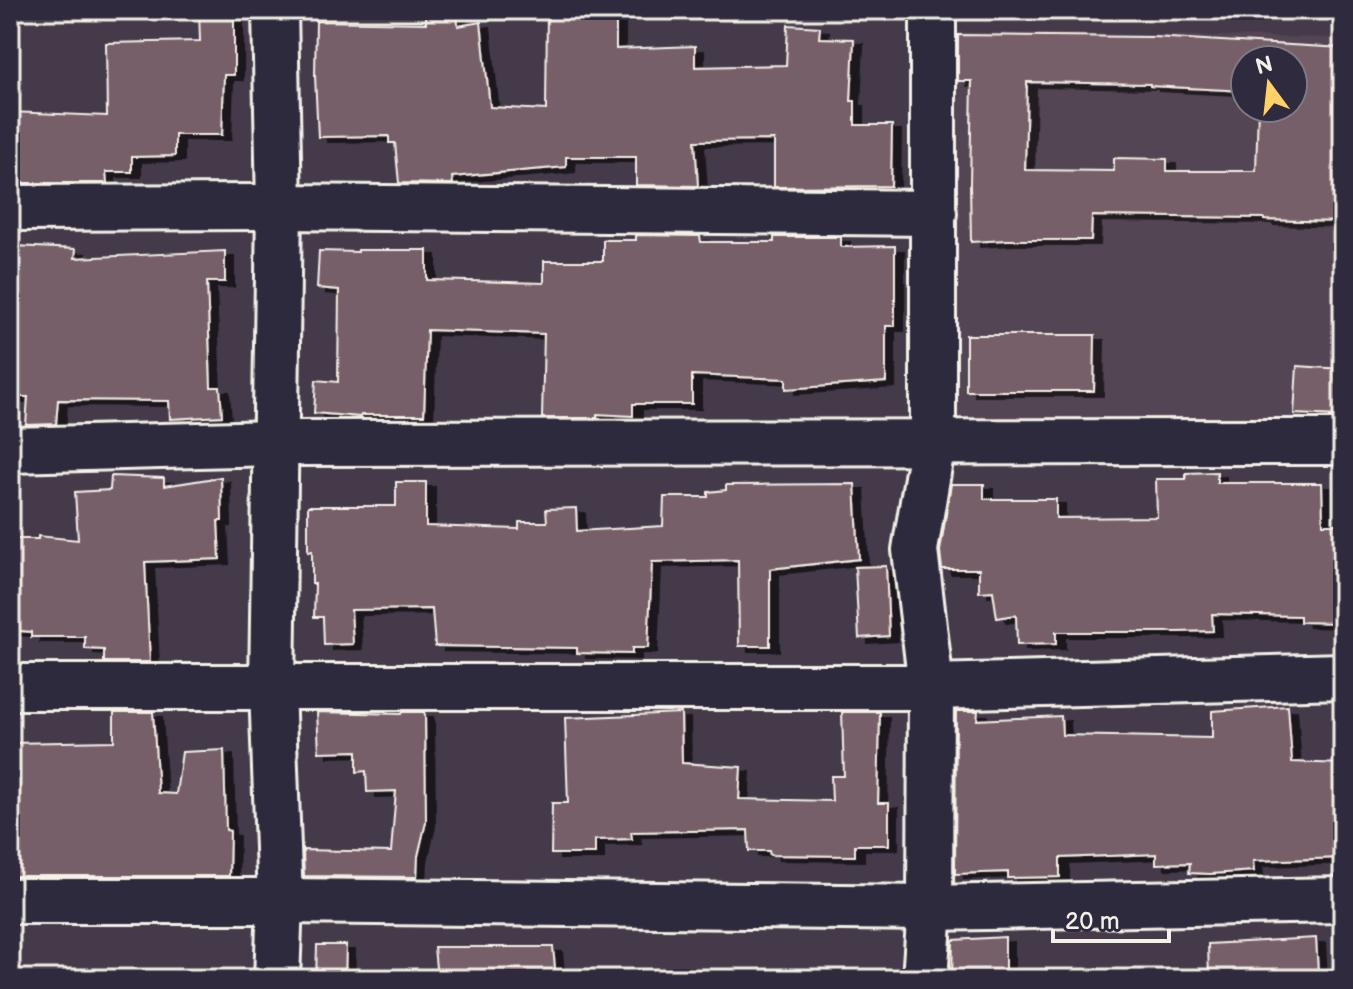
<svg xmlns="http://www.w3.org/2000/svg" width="1353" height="989" font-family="'Balsamiq Sans',sans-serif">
  <defs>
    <filter id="shadow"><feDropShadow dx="9" dy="5" stdDeviation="0" flood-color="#0009"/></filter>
  </defs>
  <rect width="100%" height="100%" fill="#443a4a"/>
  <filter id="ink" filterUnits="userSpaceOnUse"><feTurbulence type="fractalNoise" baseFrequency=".0125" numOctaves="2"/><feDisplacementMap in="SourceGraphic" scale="16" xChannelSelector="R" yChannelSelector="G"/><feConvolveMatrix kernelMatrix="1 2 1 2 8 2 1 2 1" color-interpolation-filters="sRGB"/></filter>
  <g filter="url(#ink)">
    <path fill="#534553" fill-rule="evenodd" d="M952 32 1343 38V447L932 445ZM1245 60H1293V108H1245Z"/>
    <g fill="#765e69" stroke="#f4f1e8" stroke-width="2" fill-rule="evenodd" filter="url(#shadow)">
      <polygon points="199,10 234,10 234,75 224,75 222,135 175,135 175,156 132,157 132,172 106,172 107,183 10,183 10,112 107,116 106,43 200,41"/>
      <polygon points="547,11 616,12 616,49 695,46 695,67 786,65 788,25 820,27 819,38 854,39 851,101 855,101 855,125 892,125 891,186 774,187 774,140 695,141 698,186 636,185 636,157 566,157 566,167 452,177 453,184 399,183 395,143 389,143 389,136 318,137 315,76 316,21 426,23 426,13 457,12 458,26 481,22 490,107 546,110"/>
      <path d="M958 35 1153 37 1343 48V222L1264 220V218L1092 216 1091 240H1006L971 242 970 184 972 81H958ZM1245 60H1293V108H1258L1256 171H1167V159L1114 158V171L1025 170 1027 82 1150 84V86L1245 91Z"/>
      <polygon points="636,235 700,236 701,242 774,242 774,237 841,237 841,247 895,246 895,326 886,326 886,382 786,389 786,379 692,375 692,404 633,404 633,416 597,414 597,418 542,418 544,334 427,330 424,415 361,415 360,417 314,413 316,380 338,382 339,290 317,288 319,251 358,252 358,250 427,250 427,280 544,283 544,261 603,261 603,240 636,240"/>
      <polygon points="15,246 76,249 75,258 225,251 225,282 207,282 211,387 220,387 222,416 170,419 169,401 58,400 56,424 26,425 28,397 10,397 10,256 15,256"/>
      <polygon points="966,335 1095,335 1094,391 966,391"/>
      <polygon points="1297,366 1343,369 1341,416 1294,414"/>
      <polygon points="1217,472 1217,483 1322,483 1323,524 1343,524 1343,623 1300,622 1300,616 1212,614 1213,631 1178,632 1056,632 1056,644 1017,645 1016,615 997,618 993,591 979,592 979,569 942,569 940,551 951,484 984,484 984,499 1056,499 1056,518 1157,517 1156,479 1186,479 1186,473"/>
      <polygon points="111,476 164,478 164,486 221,477 222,521 218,521 220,559 145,562 150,662 104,662 104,650 85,649 85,637 31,637 31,632 10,630 10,539 38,539 38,536 78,540 75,492 110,490"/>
      <polygon points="396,482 426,482 426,526 519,529 519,522 547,522 546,509 576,508 577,531 663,526 664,497 708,497 708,492 726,490 726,485 855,484 859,559 770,569 770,646 739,646 738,560 652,562 648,648 632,648 632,654 577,653 577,648 435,646 432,609 351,610 353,644 324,645 323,617 314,617 315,584 312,584 312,551 308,552 308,506 396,506"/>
      <polygon points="886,566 889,636 859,638 855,567"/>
      <polygon points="1288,706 1292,762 1343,764 1343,858 1253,861 1254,871 1210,874 1189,873 1190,863 1156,864 1156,854 1060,858 1060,877 1008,878 1008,872 955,874 956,711 978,711 977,720 1061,716 1062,735 1212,738 1212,711"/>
      <polygon points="114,712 153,712 158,793 176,794 182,752 224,750 226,830 230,831 229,876 10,876 10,743 114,741"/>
      <polygon points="317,712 401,714 402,712 424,712 425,715 426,822 418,856 417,877 304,876 303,850 391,852 396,791 367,792 366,771 357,772 357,751 319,752"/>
      <polygon points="842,712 880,712 878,803 889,803 889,845 855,845 855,856 770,855 769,851 749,851 748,830 631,832 632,839 595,840 595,854 551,854 552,803 568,803 565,718 681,713 682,763 741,767 739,799 832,801 831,776 844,776"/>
      <polygon points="1005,937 1005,979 952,979 953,940"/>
      <polygon points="1316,938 1318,973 1262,976 1262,979 1209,979 1208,944"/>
      <polygon points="317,945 346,945 345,979 316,979"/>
      <polygon points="434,947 553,947 556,979 437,979"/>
    </g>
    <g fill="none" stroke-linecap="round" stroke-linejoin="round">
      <defs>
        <g id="minor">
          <polyline points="275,10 279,207 272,688 280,901 277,979"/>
          <polyline points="10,208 279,207 934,213"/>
          <polyline points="10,450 276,443 1343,442"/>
          <polyline points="10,687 931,687 1343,676"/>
          <polyline points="10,901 280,901 930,908 1343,900"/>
          <polyline points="925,979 930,908 931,687 915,550 933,442 933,10"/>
        </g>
      </defs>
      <use href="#minor" stroke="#f4f1e8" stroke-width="50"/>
      <use href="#minor" stroke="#2f2a3d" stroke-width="44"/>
    </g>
  </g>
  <rect width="1353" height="989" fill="none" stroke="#2f2a3d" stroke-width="40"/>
  <rect x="20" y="20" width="1313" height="949" fill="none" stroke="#f4f1e8" stroke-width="3" filter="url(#ink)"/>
  <g transform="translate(1269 84) rotate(345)"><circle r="38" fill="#2f2a3d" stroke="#7e7a81" stroke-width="2"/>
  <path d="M0-6L14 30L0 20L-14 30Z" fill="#ffd166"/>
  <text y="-12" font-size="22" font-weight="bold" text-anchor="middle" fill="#f4f1e8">N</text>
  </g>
  <path d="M1053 929v12h116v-12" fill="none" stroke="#f4f1e8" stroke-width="4"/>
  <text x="1065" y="929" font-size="24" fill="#f4f1e8" stroke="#2f2a3d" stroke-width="6" paint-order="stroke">20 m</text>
</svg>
